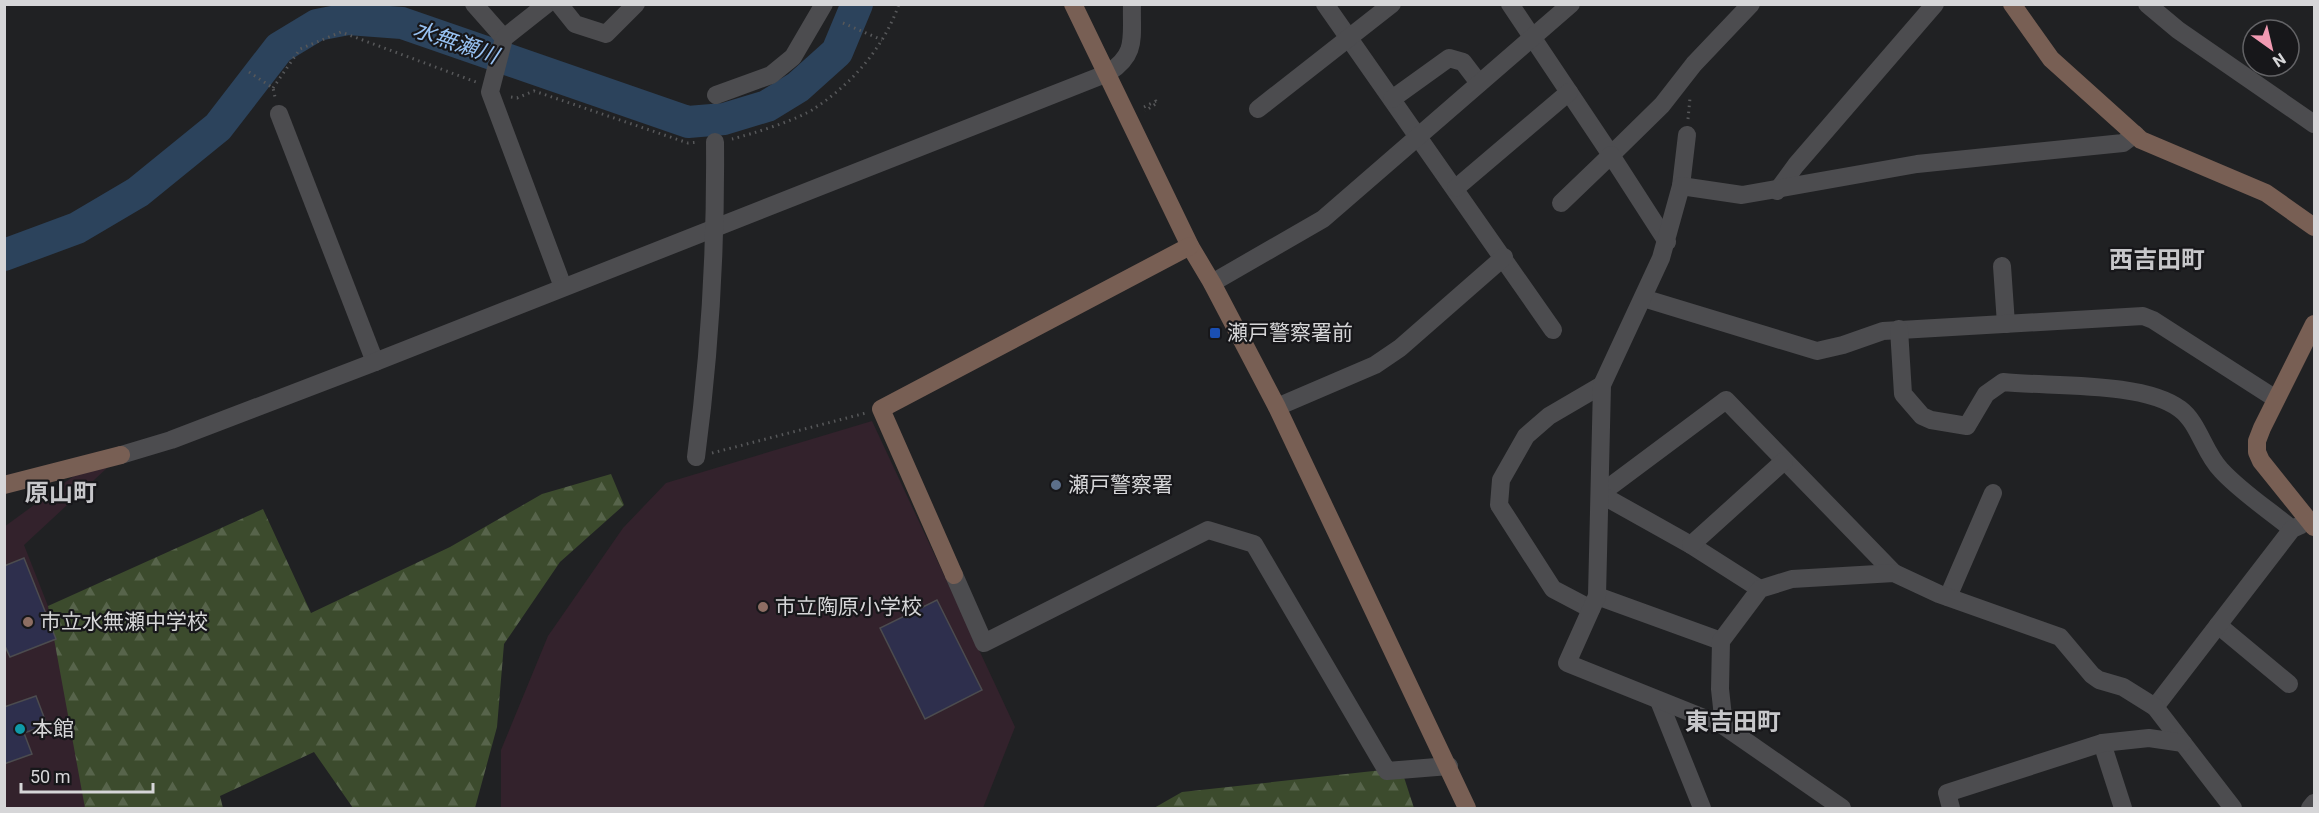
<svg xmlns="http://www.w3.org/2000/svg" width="2319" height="813" font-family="Roboto,'Noto Sans JP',sans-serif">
  <defs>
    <pattern id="forest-firs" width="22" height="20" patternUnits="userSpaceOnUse" patternTransform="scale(1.5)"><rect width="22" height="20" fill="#3c4b2d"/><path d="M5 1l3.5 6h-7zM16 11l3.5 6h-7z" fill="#57644b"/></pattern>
  </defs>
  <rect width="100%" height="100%" fill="#202123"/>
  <g fill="#33222c">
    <polygon points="872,421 1015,727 983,808 501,808 501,750 548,636 623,528 666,483"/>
    <polygon points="121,455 24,545 48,606 91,808 5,808 4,527 93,462"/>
  </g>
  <g fill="url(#forest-firs)">
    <polygon points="611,474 624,505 560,562 504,644 497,727 475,808 353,808 314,752 220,796 223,808 85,808 48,606 263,509 311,613 450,547 542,494"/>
    <polygon points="1401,768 1414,808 1154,808 1182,792"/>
  </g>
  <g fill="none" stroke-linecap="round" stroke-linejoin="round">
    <polyline stroke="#2c435c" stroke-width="32" points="4,255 77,228 138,192 218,127 279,48 317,25 348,19 402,23 688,122 724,119 767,106 798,87 837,52 857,4"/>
  </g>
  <g fill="#2e2f4d" stroke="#4c4c4f" stroke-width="1.5">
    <polygon points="24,558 56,639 10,657 4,644 4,566"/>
    <polygon points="937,600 982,690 925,719 880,628"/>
    <polygon points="36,696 47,725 24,733 32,754 4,764 4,707"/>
  </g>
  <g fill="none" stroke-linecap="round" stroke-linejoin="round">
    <g stroke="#57585a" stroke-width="3" stroke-dasharray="1.5 4.5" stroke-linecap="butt">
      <polyline points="843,23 882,40"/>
      <polyline points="249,72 273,88 275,97"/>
      <polyline points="273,88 300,49 341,32 476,82"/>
      <polyline points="511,97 517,98 534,91 688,143 699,142"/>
      <polyline points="1144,107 1156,101 1157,103 1145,111"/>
      <polyline points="1688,119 1690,98"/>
      <path d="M732 139C752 134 800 119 815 108 853 83 884 47 899 4"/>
      <polyline points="712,453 866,413"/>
    </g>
    <g stroke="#4c4c4f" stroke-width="18">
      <polyline points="474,4 504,38"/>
      <polyline points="547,4 504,38 490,92 563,287"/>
      <polyline points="559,4 575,24 606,34 636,4"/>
      <polyline points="1325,4 1553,330"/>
      <polyline points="1510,4 1611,155 1662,105 1694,64 1751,4"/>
      <polyline points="2147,4 2178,30 2314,124"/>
      <polyline points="716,95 771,75 793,57 824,4"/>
      <polyline points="1392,99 1449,58 1463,62 1479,83"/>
      <polyline points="1258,109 1392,4"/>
      <polyline points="279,114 375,362"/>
      <polyline points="1681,186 1687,135"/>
      <polyline points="1456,188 1569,92"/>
      <polyline points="1777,191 1796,165 1935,4"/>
      <polyline points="1561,203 1611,155 1667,242"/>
      <polyline points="2002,266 2006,324"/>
      <polyline points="1212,283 1323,219 1571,4"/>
      <polyline points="1643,298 1817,351 1843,345 1883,331 2143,316 2153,320 2276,399"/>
      <path d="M1899 329 1903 394 1922 416 1931 420 1967 426 1986 394 2003 382C2050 387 2143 381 2180 409 2199 423 2204 453 2221 470 2241 492 2269 510 2292 529"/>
      <polyline points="1277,407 1375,365 1400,348 1504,257"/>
      <path d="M121 455 171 440 375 362 1108 73C1138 54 1131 37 1132 4"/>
      <path d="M696 457C710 352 716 248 715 142"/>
      <polyline points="1600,494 1726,400 1894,573"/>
      <polyline points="1600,494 1691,545 1760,589"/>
      <polyline points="1691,545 1784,461"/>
      <polyline points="954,575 984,643 1208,530 1254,544 1387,771 1449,766"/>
      <polyline points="1597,596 1721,641"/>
      <polyline points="1948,597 1993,493"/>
      <polyline points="1591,609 1553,589 1499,505 1501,480 1526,436 1549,416 1602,385"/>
      <polyline points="2218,625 2289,684"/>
      <polyline points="1659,701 1702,808"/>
      <polyline points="2155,707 2292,529 2301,525"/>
      <polyline points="1724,726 1720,689 1721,641 1760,589 1792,579 1894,573 1939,594 2060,637 2092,675 2099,680 2123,687 2155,707 2233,808"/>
      <polyline points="2102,743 2123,808"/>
      <polyline points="1842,808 1724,726 1567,663 1597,596 1602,385 1661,258 1681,186 1742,195 1917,164 2123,143 2135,134"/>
      <polyline points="1951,808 1947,793 2102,743 2149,738 2183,743"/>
      <polyline points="2310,808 2314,803"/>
    </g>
    <g stroke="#785f54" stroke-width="18">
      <polyline points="1073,4 1190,246 1212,283 1277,407 1467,808"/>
      <polyline points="2012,4 2051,59 2141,140 2266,193 2314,227"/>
      <polyline points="2314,324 2262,428 2257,441 2257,452 2261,461 2314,527"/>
      <polyline points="4,485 121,455"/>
      <polyline points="954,575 881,409 1190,246"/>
    </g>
  </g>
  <rect fill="#1a4fb4" stroke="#17171a" stroke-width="2" x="1209" y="327" width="12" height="12" rx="3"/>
  <circle fill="#5c6f8a" stroke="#17171a" stroke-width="2" cx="1056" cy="485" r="6"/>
  <g fill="#8d6e63" stroke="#17171a" stroke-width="2">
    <circle cx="763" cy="607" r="6"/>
    <circle cx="28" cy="622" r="6"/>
  </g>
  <circle fill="#0f9aa8" stroke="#17171a" stroke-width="2" cx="20" cy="729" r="6"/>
  <g text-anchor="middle" stroke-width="4.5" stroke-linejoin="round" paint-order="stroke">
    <g font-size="21" fill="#d6d6d8" stroke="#17171a" text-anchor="start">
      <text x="1227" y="340">瀬戸警察署前</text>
      <text x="1068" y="492">瀬戸警察署</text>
      <text x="775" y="614">市立陶原小学校</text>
      <text x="40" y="629">市立水無瀬中学校</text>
      <text x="32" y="736">本館</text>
    </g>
    <g font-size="22" font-style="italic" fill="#98c2f3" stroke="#17171a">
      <text transform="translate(456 42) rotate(19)" y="8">水無瀬川</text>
    </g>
    <g font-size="24" font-weight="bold" fill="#c7c7ca" stroke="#17171a">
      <text x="2157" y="268">西吉田町</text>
      <text x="61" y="501">原山町</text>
      <text x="1733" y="730">東吉田町</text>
    </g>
  </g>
  <rect width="2319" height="813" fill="none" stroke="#d6d6d8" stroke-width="12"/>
  <g transform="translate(2271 48) rotate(146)"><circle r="28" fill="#17171a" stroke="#636366" stroke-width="1.5"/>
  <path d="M0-4.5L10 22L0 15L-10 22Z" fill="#f19ab2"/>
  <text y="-9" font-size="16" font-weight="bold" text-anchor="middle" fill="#d6d6d8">N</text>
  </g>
  <path d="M21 783v9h132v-9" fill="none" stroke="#d6d6d8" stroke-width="3"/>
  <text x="30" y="783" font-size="18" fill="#d6d6d8" stroke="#17171a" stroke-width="4.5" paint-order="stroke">50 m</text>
</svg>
